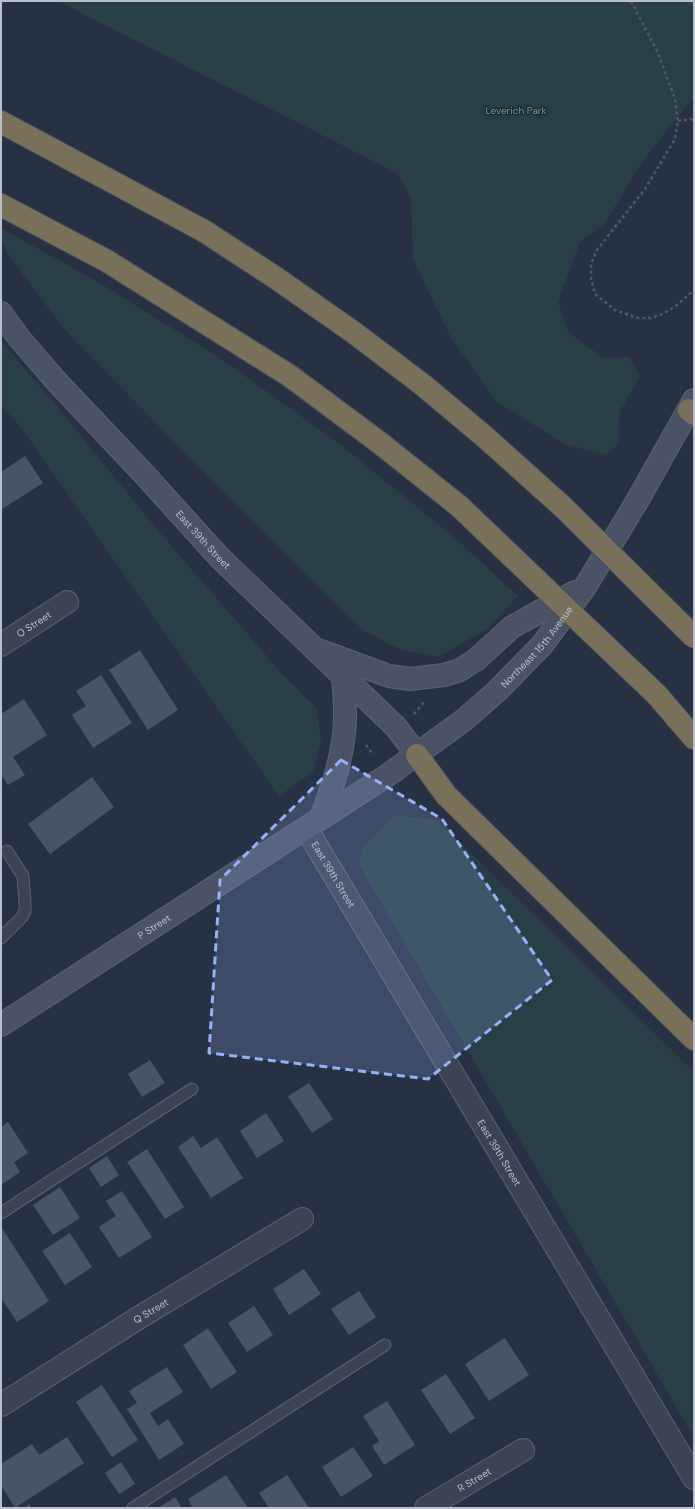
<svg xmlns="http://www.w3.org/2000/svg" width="695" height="1509" font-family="'DM Sans',sans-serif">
  <rect width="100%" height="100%" fill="#283144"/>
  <g fill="#2a3f45">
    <polygon points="58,1 694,1 694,97 644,159 604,224 580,242 558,302 568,332 602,357 629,357 640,376 620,411 618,444 605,455 564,444 496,401 450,336 413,259 411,198 397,173"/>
    <polygon points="1,228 103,285 217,356 337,442 454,537 518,596 487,629 438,657 403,651 363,630 244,513 65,330 9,256 1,239"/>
    <polygon points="1,341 56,405 155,527 277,668 317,709 321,741 313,772 279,796 22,429 1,405"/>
    <polygon points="394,815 437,820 694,1072 694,1437 360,867 361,850"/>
  </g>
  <g fill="#4a5268">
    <polygon points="25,456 43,483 2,509 1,506 1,472"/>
    <polygon points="140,650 178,710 148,730 109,670"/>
    <polygon points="101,675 132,723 93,748 72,715 86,706 76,691"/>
    <polygon points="24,699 47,735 13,757 25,775 8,785 1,775 1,714"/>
    <polygon points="92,777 114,807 50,854 28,824"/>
    <polygon points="150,1060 165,1083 142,1097 128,1074"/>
    <polygon points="309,1083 333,1119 312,1133 288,1096"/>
    <polygon points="266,1113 284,1141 257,1158 240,1131"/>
    <polygon points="8,1122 28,1153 14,1162 20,1172 1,1185 1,1127"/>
    <polygon points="193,1136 201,1148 217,1137 243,1178 211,1198 178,1147"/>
    <polygon points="147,1149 184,1207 165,1219 127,1162"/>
    <polygon points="107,1156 119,1175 101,1187 89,1168"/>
    <polygon points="60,1187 80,1218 53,1235 33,1205"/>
    <polygon points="122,1191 152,1237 119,1258 99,1227 116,1216 106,1201"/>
    <polygon points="2,1228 49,1301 17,1322 1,1298 1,1229"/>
    <polygon points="70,1233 92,1267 65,1285 42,1251"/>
    <polygon points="304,1269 321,1294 289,1315 273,1289"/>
    <polygon points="359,1291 376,1317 349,1335 331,1309"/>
    <polygon points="254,1306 273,1335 247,1352 228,1323"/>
    <polygon points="208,1328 237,1372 211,1389 183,1345"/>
    <polygon points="505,1338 529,1375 489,1401 465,1364"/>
    <polygon points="167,1367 183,1392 150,1413 158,1426 168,1419 184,1444 159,1460 127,1409 137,1403 129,1391"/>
    <polygon points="446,1374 475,1418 450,1434 421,1390"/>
    <polygon points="102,1385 138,1440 112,1457 76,1402"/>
    <polygon points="387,1401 415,1445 384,1465 372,1446 379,1441 363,1416"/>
    <polygon points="67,1437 84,1463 15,1508 1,1485 1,1464 32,1444 39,1455"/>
    <polygon points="353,1447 373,1476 341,1497 322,1467"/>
    <polygon points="121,1462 135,1484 119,1494 105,1473"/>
    <polygon points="226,1475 248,1508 193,1508 188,1499"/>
    <polygon points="287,1475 309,1508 269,1508 259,1493"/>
    <polygon points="175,1497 182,1508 158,1508"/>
    <polygon points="29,1504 32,1508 23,1508"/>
  </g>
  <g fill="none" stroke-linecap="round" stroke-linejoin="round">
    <defs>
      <g id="lane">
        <polyline points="1,938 22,917 25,911 25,902 23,876 7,851"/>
        <polyline points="1,1213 192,1089"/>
        <polyline points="133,1508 385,1345"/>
      </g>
      <g id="street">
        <path id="s1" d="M1 645 67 602"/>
        <path id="s2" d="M306 828 694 1478"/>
        <path id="s3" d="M1 1405 140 1317 302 1219"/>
        <path id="s4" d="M426 1508 523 1450"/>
      </g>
      <g id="secondary">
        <path id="s5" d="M1 313 19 338 57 382 144 474 219 557 396 727 417 755"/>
        <polyline points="321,651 389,676 410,679 444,675 460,670 477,659 512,627 575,592"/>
        <path d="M321 818C334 783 346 748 345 711 345 699 344 688 343 677"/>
        <path id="s6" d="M1 1025 388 775 464 720 497 691 542 645 585 587 636 503 694 400"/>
      </g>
      <g id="highway">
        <polyline points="1,122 204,231 276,278 353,332 423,385 485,437"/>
        <polyline points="1,205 107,261 290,376 380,443 459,506"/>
        <polyline points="689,410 694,414"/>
        <polyline points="657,695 694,738"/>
        <polyline points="417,755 446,795 694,1039"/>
      </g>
    </defs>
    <use href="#lane" stroke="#5b6171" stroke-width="13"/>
    <use href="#street" stroke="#5b6171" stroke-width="24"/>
    <use href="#secondary" stroke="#5b6171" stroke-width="24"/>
    <use href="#highway" stroke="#474e5e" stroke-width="24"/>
    <g stroke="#495b61" stroke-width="2.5" stroke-dasharray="3 3" stroke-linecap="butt">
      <polyline points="631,1 658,53 675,99 678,121 675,139 645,189 597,250 591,264 591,278 595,294 615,310 638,318 651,318 663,314 677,305 694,290"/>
      <polyline points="678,121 694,119"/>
      <polyline points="414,714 424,702"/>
      <polyline points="366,745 372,753"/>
    </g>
    <use href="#lane" stroke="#3d4353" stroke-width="11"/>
    <use href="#street" stroke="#3d4353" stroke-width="22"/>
    <use href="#secondary" stroke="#4b5266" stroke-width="22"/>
    <use href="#highway" stroke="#79705a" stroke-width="22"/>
    <defs>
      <g id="highway-bridge">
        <polyline points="485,437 564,508 694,637"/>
        <polyline points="459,506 657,695"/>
      </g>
    </defs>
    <use href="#highway-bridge" stroke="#474e5e" stroke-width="24" stroke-linecap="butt"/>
    <use href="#highway-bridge" stroke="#79705a" stroke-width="22"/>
  </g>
  <path fill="#95b0f7" fill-opacity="0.2" stroke="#95b0f7" stroke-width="3" stroke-dasharray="8 5" stroke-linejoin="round" d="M341 760 442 819 552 980 428 1079 209 1053 220 880Z"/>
  <g text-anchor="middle" stroke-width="3" stroke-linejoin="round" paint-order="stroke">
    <g font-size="10" fill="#729d81" stroke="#212839">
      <text x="516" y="114">Leverich Park</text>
    </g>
    <g font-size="10" fill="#babfcd" stroke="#212839">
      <text dy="4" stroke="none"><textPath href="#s5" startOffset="304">East 39th Street</textPath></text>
      <text dy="4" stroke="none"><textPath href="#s1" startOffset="39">O Street</textPath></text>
      <text dy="4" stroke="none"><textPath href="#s6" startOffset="658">Northeast 15th Avenue</textPath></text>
      <text dy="4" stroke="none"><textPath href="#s2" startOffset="54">East 39th Street</textPath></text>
      <text dy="4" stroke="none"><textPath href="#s6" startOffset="182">P Street</textPath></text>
      <text dy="4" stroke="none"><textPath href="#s2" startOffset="378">East 39th Street</textPath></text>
      <text dy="4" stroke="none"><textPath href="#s3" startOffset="177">Q Street</textPath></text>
      <text dy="4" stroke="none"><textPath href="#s4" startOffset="56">R Street</textPath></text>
    </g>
  </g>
  <rect width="695" height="1509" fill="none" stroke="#babfcd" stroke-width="4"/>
</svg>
